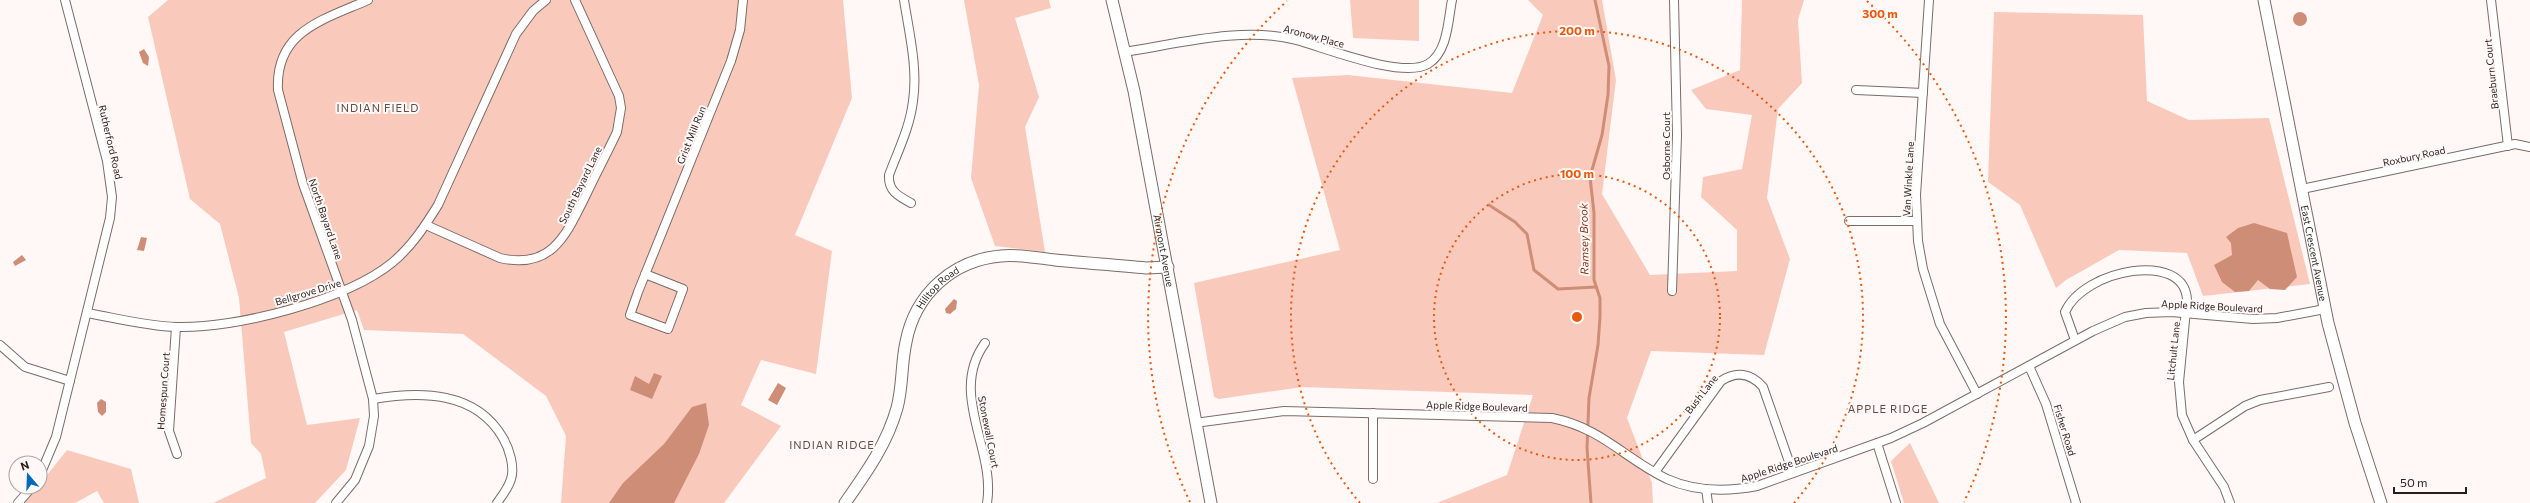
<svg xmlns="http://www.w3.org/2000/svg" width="2530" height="503" font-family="Commissioner,sans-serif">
  <rect width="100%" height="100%" fill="#fff8f6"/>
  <g fill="#f9cabb">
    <polygon points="168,0 843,0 852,98 795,235 832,251 816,374 761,360 741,405 781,426 724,503 561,503 566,436 546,396 463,334 364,330 357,310 284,332 307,425 360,418 346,470 315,503 213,503 266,478 261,454 251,443 239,298 220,224 190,199 148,17"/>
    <polygon points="964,0 1049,0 1051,8 1015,18 1039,97 1025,127 1045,252 995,246 971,178 979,85"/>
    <polygon points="1350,0 1419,0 1419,41 1353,38"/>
    <polygon points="1528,0 1602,0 1616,80 1602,194 1650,275 1737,271 1737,230 1701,197 1703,177 1742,169 1752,115 1706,109 1691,90 1740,70 1742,0 1804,0 1798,20 1802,83 1778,109 1767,198 1790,259 1764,355 1651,351 1627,418 1652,483 1653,503 1437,503 1507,475 1533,395 1302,387 1219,399 1214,397 1194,283 1340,250 1292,78 1348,75 1512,93 1543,15"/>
    <polygon points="1994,12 2143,15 2147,101 2189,120 2269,118 2310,284 2203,296 2187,253 2119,250 2066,280 2056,288 2020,205 1988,182"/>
    <polygon points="1910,443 1939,503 1904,503 1891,461"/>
    <polygon points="67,450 131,469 139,503 104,503 97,491 75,503 25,503 37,487 40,487 40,484"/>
  </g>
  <g fill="#ce8d76">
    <circle cx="2300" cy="19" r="7"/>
    <polygon points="144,49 149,57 148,66 143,63 139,52"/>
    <polygon points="2254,223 2287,233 2297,277 2285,290 2270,289 2258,280 2249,291 2235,292 2222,282 2214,265 2232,255 2231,243 2226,237 2238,228"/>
    <polygon points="141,237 147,238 144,251 137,250"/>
    <polygon points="22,255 26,260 15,266 13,262"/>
    <polygon points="954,299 957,301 956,309 950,314 946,313 945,309"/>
    <polygon points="654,373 662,376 652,399 630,390 635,376 649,384"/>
    <polygon points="778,383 786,388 777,405 768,400"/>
    <polygon points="101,399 106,402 106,412 102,416 98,412 97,403"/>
    <polygon points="706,403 709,425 699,454 674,503 609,503 623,483 664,444 692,407"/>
  </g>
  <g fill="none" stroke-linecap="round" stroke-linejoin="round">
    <g stroke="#ce8d76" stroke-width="3">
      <polyline points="1489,205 1515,222 1527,234 1534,270 1558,289 1596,287"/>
      <polyline points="1591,503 1587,448 1589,398 1598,345 1600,317 1600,298 1594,280 1594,213 1590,177 1602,135 1608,95 1609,66 1595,0"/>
    </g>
    <defs>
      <g id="street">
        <path d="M904 0C909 32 918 68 913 101 910 127 898 151 889 175 888 191 898 196 911 203"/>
        <polyline points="1929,0 1916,195 1918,241 1923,269 1940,324 1977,394"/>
        <polyline points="2491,0 2508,146"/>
        <path d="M1124 52C1177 44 1244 26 1296 40 1326 48 1402 79 1428 64 1448 52 1448 20 1452 0"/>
        <polyline points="1856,90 1923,93"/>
        <polyline points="2302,189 2515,144 2530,147"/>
        <polyline points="1849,221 1916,221"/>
        <path d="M426 225 500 258C552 270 566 235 586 195 596 174 607 153 617 132L621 108 619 96 575 0"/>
        <polyline points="645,274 683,289 668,329 630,315 638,292 731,61 740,30 743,0"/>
        <polyline points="1672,291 1677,135 1674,0"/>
        <path d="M87 313C116 318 146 326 176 327 236 329 347 300 393 262 412 246 425 226 438 205L516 34 533 11 546 0"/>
        <polyline points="176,327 169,431 177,454"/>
        <path d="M2075 340 2065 312C2084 269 2185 250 2187 300L2179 382 2182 415 2193 440 2224 487 2230 503"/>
        <path d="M985 343C948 394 996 449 987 503"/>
        <polyline points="0,345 25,367 70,381"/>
        <polyline points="2029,366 2046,404 2076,503"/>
        <path d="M373 399C421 391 476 391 503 438 509 448 515 467 511 479 509 487 502 496 497 503"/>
        <polyline points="1373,413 1373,479"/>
        <path d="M1195 423 1284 411 1552 418C1602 428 1625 459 1667 479 1696 492 1726 492 1757 486L1891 438 1923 423 2093 331 2125 317 2146 313 2171 312 2253 319 2277 318 2325 309"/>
        <polyline points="2193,440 2245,406 2260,400 2329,387"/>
        <polyline points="1877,443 1896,503"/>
        <path d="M1655 472 1721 381C1736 371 1751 373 1763 387L1793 473"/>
        <polyline points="40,475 56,437 110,218 112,197 107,161 65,0"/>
        <polyline points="1706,489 1708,503"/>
        <polyline points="18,503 32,487"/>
        <path d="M336 503 355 480 369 446 374 416 373 399 352 320 303 184 278 90C275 31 323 20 368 0"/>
      </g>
      <g id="secondary">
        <path id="s1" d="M1112 0 1134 91 1211 503"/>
        <path id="s2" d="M2264 0 2328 323 2355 423 2381 503"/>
        <path id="s3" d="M845 503C866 473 887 444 897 408 903 386 901 364 906 342 915 294 953 260 1001 256 1019 254 1038 258 1055 260 1085 263 1116 265 1146 268L1168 267"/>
      </g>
    </defs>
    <use href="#street" stroke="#7b6c67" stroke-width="10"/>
    <use href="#secondary" stroke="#7b6c67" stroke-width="13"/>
    <use href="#street" stroke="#fff" stroke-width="8"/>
    <use href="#secondary" stroke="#fff" stroke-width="11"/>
  </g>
  <g fill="none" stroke="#e8590c" stroke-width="2" stroke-dasharray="2 4">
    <circle cx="1577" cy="317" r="143"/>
    <path d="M1360 503A286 286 0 1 1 1794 503"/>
    <path d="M1190 502A429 429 0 0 1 1287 1M1867 1A429 429 0 0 1 1964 502"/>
  </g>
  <g text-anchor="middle" stroke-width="4" stroke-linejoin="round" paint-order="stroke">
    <g font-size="10" fill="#251f1d" stroke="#fff8f6">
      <text transform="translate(1314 36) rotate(15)" y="4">Aronow Place</text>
      <text transform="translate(2491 74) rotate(-96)" y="4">Braeburn Court</text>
      <text transform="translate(691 135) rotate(-68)" y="4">Grist Mill Run</text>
      <text transform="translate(111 142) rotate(77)" y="4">Rutherford Road</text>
      <text transform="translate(1666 146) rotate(-90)" y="4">Osborne Court</text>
      <text transform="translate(2414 156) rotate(-12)" y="4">Roxbury Road</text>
      <text transform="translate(1908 179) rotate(-87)" y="4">Van Winkle Lane</text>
      <text transform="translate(580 185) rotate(-64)" y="4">South Bayard Lane</text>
      <text transform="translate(326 219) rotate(71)" y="4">North Bayard Lane</text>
      <text dy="4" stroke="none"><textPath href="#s1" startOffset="256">Airmont Avenue</textPath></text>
      <text dy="4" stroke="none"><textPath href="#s2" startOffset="258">East Crescent Avenue</textPath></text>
      <text dy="4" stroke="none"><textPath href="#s3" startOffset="240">Hilltop Road</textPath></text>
      <text transform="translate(308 292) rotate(-17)" y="4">Bellgrove Drive</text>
      <text transform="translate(2212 306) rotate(3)" y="4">Apple Ridge Boulevard</text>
      <text transform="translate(2173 351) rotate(-84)" y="4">Litchult Lane</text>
      <text transform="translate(163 391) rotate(-86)" y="4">Homespun Court</text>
      <text transform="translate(1701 394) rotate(-52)" y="4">Bush Lane</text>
      <text transform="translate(1477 406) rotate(2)" y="4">Apple Ridge Boulevard</text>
      <text transform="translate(2065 430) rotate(73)" y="4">Fisher Road</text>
      <text transform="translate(989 432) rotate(79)" y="4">Stonewall Court</text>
      <text transform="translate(1789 463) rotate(-18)" y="4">Apple Ridge Boulevard</text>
    </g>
    <g font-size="11" letter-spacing="1" fill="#5c4f4a" stroke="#fff8f6">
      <text x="378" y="112">INDIAN FIELD</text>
      <text x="1888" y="413">APPLE RIDGE</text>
      <text x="832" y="449">INDIAN RIDGE</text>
    </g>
    <g font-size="11" font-style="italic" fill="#843417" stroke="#fff8f6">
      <text transform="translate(1584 239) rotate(-91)" y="4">Ramsey Brook</text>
    </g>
  </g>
  <circle cx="1577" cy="317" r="6" fill="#e8590c" stroke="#fff8f6" stroke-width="2"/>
  <g font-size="12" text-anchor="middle" font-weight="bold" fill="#e8590c" stroke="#fff8f6" stroke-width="4" stroke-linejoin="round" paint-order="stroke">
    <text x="1880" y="18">300 m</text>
    <text x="1577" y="35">200 m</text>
    <text x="1577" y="178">100 m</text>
  </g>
  <g transform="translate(28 475) rotate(341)"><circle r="19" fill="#fff8f6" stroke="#a8a19f"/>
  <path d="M0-3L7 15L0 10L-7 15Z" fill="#006ab6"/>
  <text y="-6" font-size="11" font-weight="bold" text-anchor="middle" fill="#251f1d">N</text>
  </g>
  <path d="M2394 487v6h72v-6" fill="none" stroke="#251f1d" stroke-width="2"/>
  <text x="2400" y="487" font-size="12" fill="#251f1d" stroke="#fff8f6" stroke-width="3" paint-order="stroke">50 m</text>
</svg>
